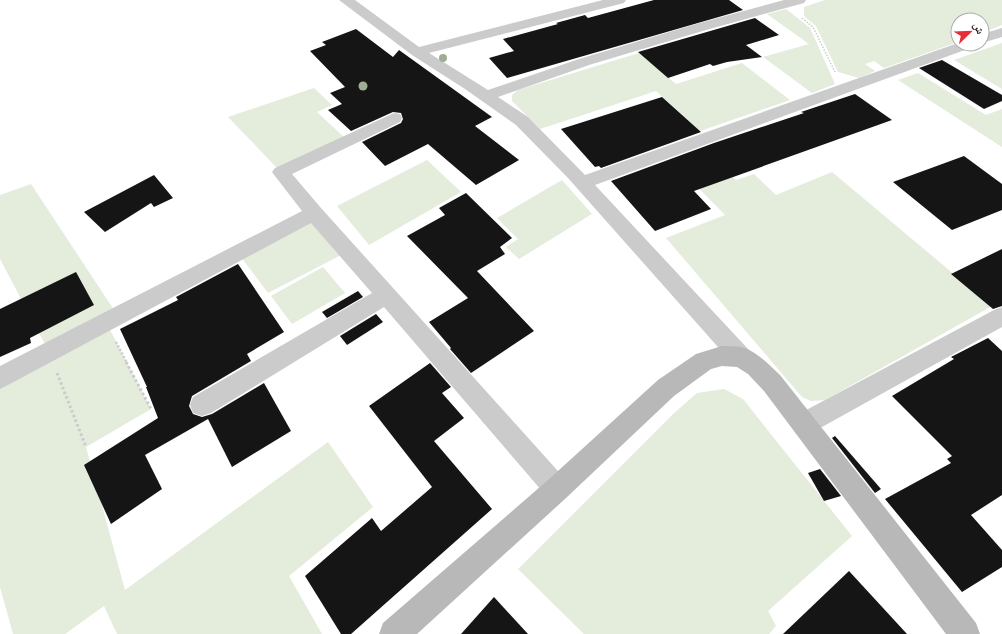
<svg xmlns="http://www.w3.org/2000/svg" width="1002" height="634" font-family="Cabin,'Noto Naskh Arabic',sans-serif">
  <rect width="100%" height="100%" fill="#fff"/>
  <g fill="#e4ecdc">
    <polygon points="825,0 1002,0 1002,25 982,33 982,20 958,20 958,42 884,68 874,61 865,64 875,71 859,78 838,72 816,26 804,16 804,7"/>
    <polygon points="786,9 810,28 835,84 812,93 763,57 809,44 767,14"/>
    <polygon points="1002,43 1002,89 954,60"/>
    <polygon points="639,53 676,84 742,63 790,100 700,131 656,91 540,129 512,101 512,95 518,90"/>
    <polygon points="918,73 986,115 1002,109 1002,147 898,80"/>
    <polygon points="314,88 332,105 317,112 347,140 281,172 228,117"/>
    <polygon points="705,150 736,180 754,174 776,195 832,172 992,306 825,400 811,401 802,397 666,238 725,215 673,162"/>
    <polygon points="427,160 461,192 369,245 337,206"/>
    <polygon points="562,180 592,214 519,259 506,247 518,239 497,218"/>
    <polygon points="31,184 118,316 106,322 151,409 86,447 125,590 328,442 373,507 289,576 322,634 117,634 104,606 65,634 13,634 0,587 0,378 49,352 0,259 0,195"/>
    <polygon points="314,213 347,252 268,293 238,253"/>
    <polygon points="323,267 345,293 292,324 271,296"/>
    <polygon points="724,389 743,399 852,536 768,611 776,626 769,634 584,634 518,569 672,415 697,393"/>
  </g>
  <g fill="#151515">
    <polygon points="654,0 729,0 743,10 507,78 489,58 514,51 503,39 558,24 556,23 585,15 588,18"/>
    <polygon points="755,18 779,35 746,45 762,57 727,62 713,66 710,64 668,78 638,52"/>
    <polygon points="356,29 393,57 399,50 492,117 475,126 519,160 476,185 428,144 385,166 362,142 401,123 403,119 401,113 393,112 351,131 328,110 342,104 330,93 345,87 310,51 326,45 322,42"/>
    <polygon points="942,60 1002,95 1002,101 984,109 919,68"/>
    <polygon points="855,94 892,120 694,191 711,209 655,231 611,181 714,143 804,113 801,112"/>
    <polygon points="662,97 701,132 601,168 599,166 595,167 561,129"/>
    <polygon points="964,156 1002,184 1002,210 952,230 893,182"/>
    <polygon points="154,175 173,198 154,207 151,203 105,232 84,212"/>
    <polygon points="466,193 512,238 500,247 505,254 477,271 534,331 471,373 450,349 451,348 429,322 468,298 407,236 445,215 439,208"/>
    <polygon points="1002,249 1002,306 993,309 951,274"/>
    <polygon points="238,264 284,332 247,354 251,361 192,396 189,406 193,414 202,417 212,414 264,383 291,431 232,467 208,419 145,455 162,489 111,524 84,465 158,418 146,387 147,387 120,329 178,300 176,297"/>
    <polygon points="76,272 94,305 30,338 31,343 0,357 0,309"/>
    <polygon points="358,291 363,297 327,318 322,312"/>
    <polygon points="376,314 383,322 347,345 340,336"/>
    <polygon points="988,338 1002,351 1002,495 971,515 1002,550 1002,567 962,592 885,499 951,463 947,459 952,456 892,396 954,359 951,357"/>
    <polygon points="430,363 451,387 442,393 464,418 434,441 492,509 351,634 341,634 305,576 372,518 381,531 432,487 369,406"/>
    <polygon points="835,436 881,489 875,493 832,438"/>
    <polygon points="820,469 841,496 824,501 808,473"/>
    <polygon points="849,571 907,634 783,634"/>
    <polygon points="494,597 528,634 461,634"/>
  </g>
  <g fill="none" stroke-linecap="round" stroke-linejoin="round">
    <polyline stroke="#cbcbcb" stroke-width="1.5" stroke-dasharray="1.5 1.5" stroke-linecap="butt" points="802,18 813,27 835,72"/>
    <polyline stroke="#cbcbcb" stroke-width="2.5" stroke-dasharray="2 2" stroke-linecap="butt" points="116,342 127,363"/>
    <g stroke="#cbcbcb" stroke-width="3" stroke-dasharray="2.5 2.5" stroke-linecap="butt">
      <polyline points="126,362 151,409"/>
      <polyline points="57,373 86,447"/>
    </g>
    <g fill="#cbcbcb" fill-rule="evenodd">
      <polygon points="339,0 355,0 419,47 603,0 626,0 624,3 429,53 488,90 579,59 696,24 784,0 806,0 804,3 706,30 589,65 498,97 528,117 585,175 958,43 958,44 975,44 973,47 595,185 749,350 753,357 749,364 741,367 733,364 568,178 516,125 465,89 412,55"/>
      <polygon points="1002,28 1002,37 982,43 982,34"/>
      <polygon points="394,113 400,114 402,118 400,122 292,174 321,208 566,480 570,489 566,498 557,502 548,498 384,307 211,413 202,416 193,413 190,405 193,397 372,293 311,223 8,385 0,389 0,366 302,211 275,176 272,172 275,168"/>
      <polygon points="1002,307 1002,327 813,432 804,436 795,432 792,424 795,416 994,310"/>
    </g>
    <path fill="#b8b8b8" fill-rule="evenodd" d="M722 346C728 346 735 346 741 347 757 351 769 365 780 375L976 623 980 634H946L764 391 748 374 737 367 722 366 711 369 674 396 566 498 417 634H379L383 623 548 480 658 380 696 354Z"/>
  </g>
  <g fill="#9fae93">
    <circle cx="443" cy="58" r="4"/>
    <circle cx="363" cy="86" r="4.5"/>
  </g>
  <g transform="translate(970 32) rotate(67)"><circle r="19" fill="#ffffff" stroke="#ababab"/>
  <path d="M0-3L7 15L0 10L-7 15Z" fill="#e72f37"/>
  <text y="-6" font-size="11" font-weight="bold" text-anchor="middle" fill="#2e2e2e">ش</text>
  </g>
</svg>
